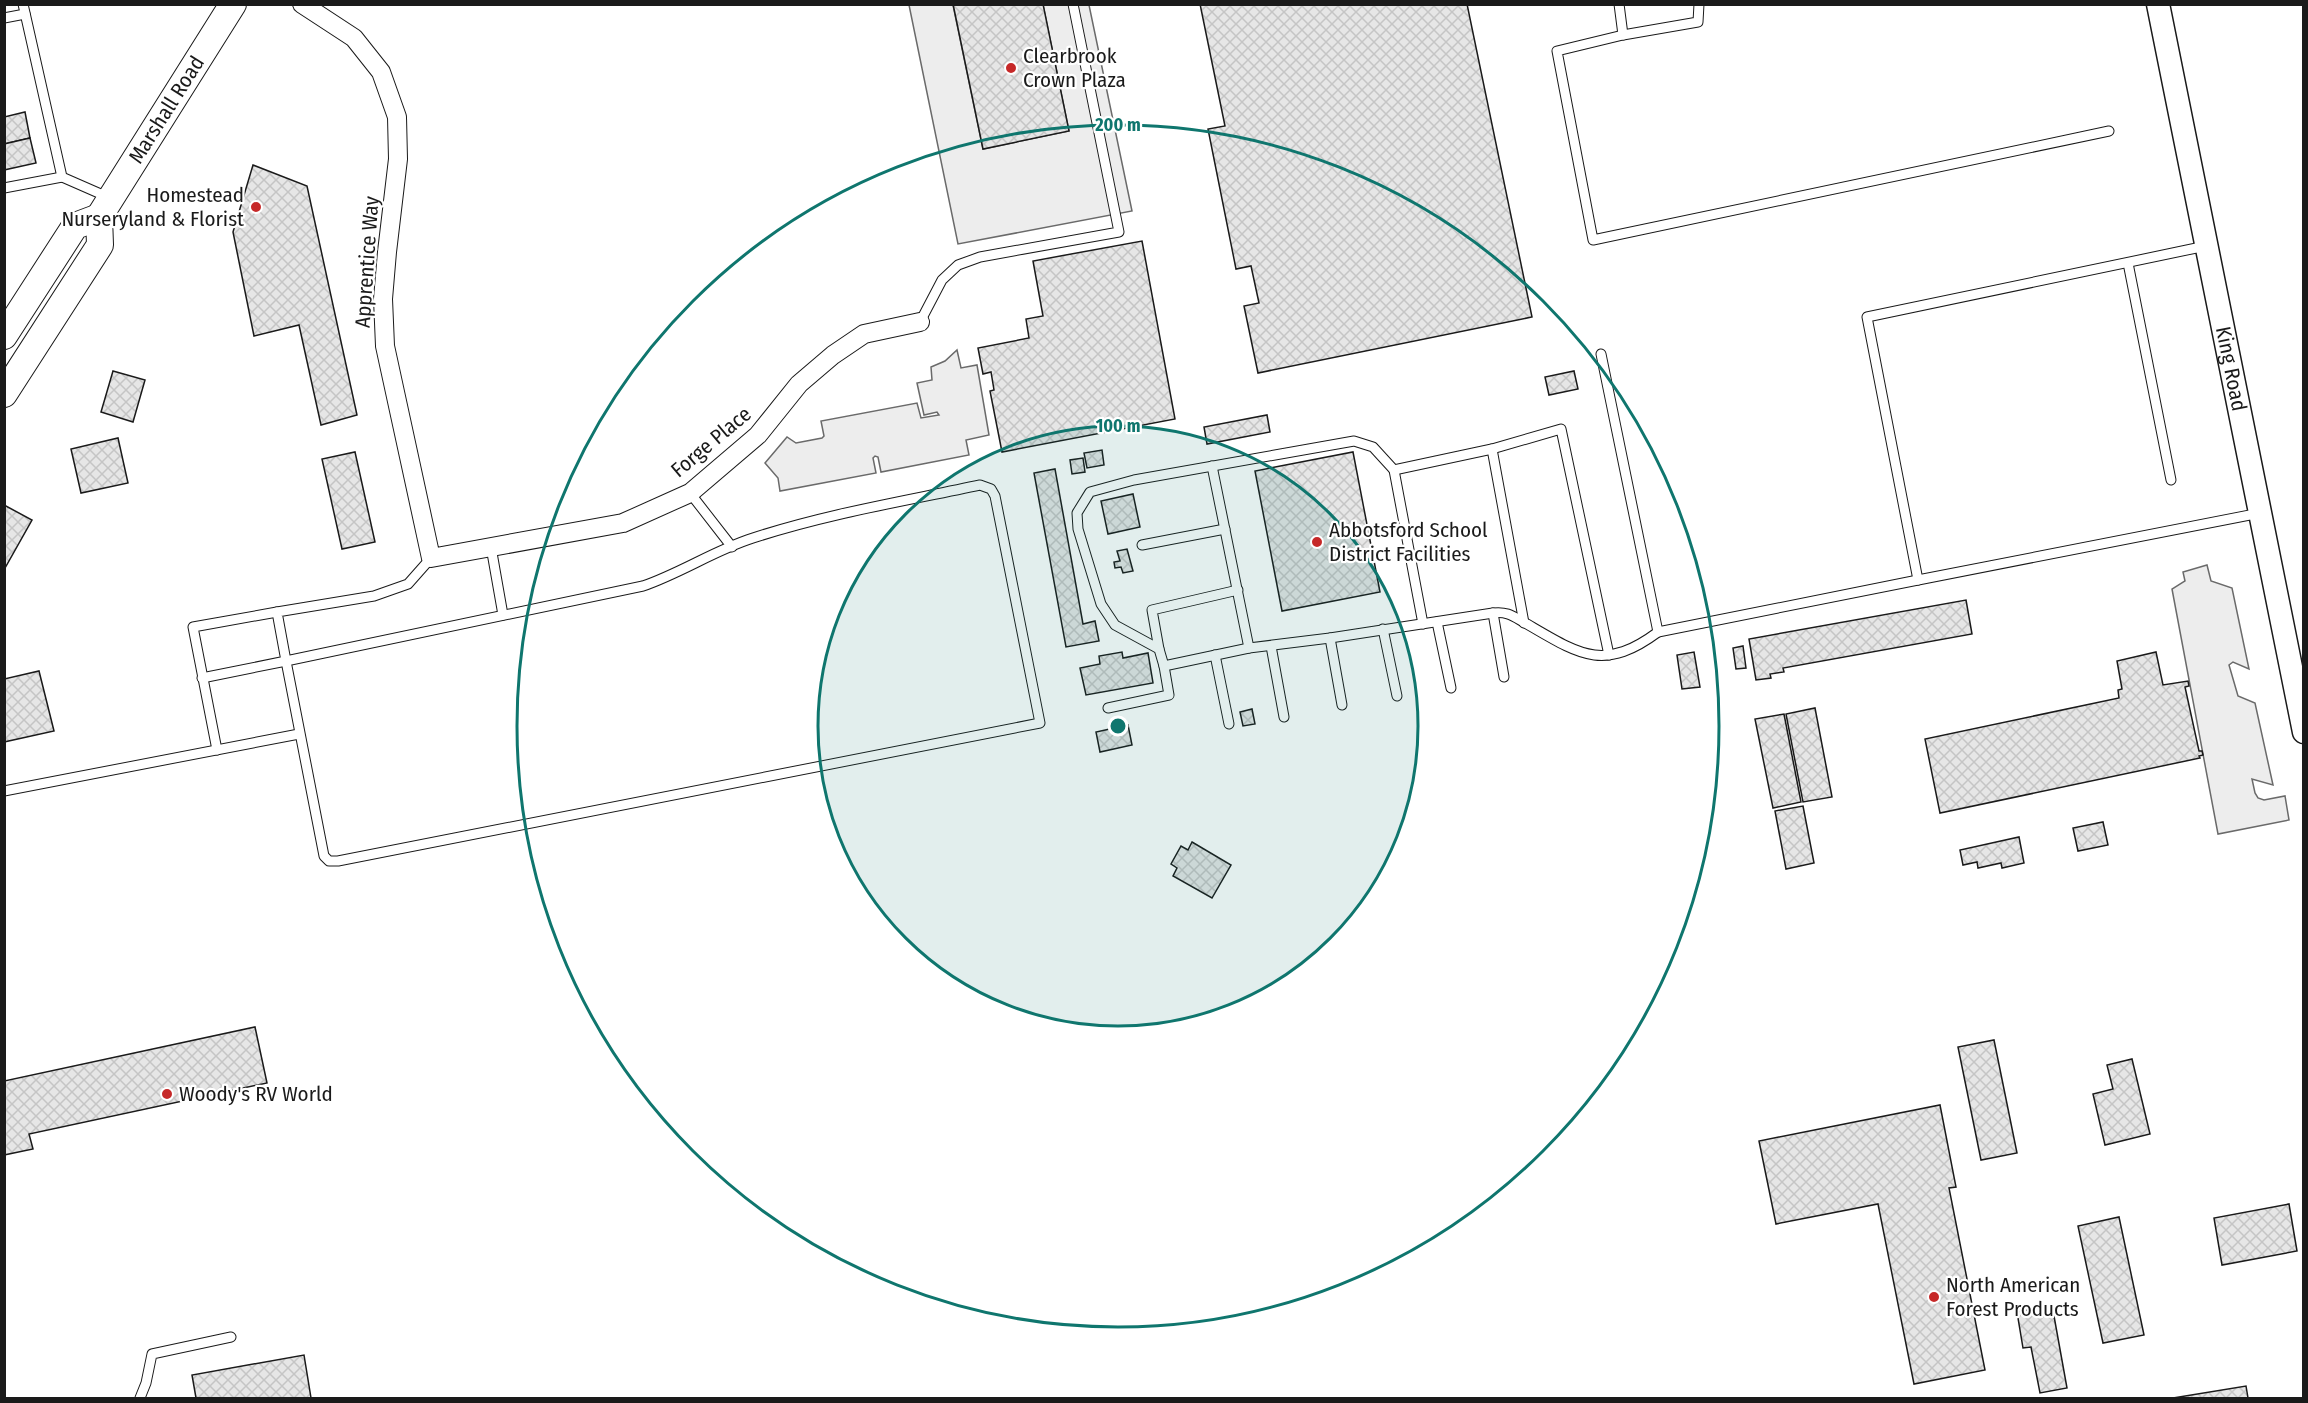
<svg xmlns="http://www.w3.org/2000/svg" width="2308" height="1403" font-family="'Fira Sans Condensed',sans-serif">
  <defs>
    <pattern id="building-cross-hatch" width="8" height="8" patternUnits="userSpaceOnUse" patternTransform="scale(1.5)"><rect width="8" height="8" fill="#e6e6e6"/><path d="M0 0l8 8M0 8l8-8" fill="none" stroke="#c5c5c5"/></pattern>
  </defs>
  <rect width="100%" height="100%" fill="#fff"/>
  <g fill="#ededed" stroke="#6a6a6a" stroke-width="1.5">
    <polygon points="909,5 953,5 983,149 1069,131 1043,5 1089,5 1132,211 958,244"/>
    <polygon points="957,350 961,368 977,365 989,435 966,440 969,455 881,472 878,457 875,456 873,458 876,473 780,491 778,478 765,463 787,437 796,443 822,438 824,436 821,421 917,403 921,418 939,415 937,412 924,415 917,383 932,380 931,367 945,361"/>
    <polygon points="2207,565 2211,581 2232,588 2249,669 2233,662 2229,665 2238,696 2255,703 2273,785 2252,779 2255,793 2258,798 2264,800 2285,796 2289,820 2218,834 2172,589 2185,581 2183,572"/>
  </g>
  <g fill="url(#building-cross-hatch)" stroke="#1a1a1a" stroke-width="1.5">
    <polygon points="953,4 1043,4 1069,131 983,149"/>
    <polygon points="1200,4 1467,4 1532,317 1258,373 1244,306 1259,303 1251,266 1236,269 1208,129 1225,126"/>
    <polygon points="25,112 30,138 4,144 4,117"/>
    <polygon points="30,138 36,163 4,170 4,144"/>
    <polygon points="253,165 307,186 357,415 321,425 299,325 254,336 233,232"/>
    <polygon points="1142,241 1175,419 1002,452 990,391 994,390 991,372 983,374 978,348 1029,338 1026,319 1043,316 1033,261"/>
    <polygon points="113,371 145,380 133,422 101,412"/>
    <polygon points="1574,371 1578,389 1549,395 1545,377"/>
    <polygon points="1267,415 1270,432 1207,444 1204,427"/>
    <polygon points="118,438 128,483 81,493 71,449"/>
    <polygon points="1102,450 1104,465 1087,468 1084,453"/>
    <polygon points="355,452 375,542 342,549 322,459"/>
    <polygon points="1353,452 1380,592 1282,611 1255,471"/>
    <polygon points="1083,458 1085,472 1072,474 1070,460"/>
    <polygon points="1055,469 1083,624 1095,621 1099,641 1066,647 1034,473"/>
    <polygon points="1133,494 1140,527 1108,534 1101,501"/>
    <polygon points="4,505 32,520 5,568 4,568"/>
    <polygon points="1127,549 1133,571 1123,573 1121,567 1115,568 1114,562 1120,561 1117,551"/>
    <polygon points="1966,600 1972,634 1783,668 1784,672 1770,674 1771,678 1756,680 1749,639"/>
    <polygon points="1743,646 1746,668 1736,669 1733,648"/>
    <polygon points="1122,652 1123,658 1148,653 1153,683 1086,695 1080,668 1100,664 1099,656"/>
    <polygon points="1694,652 1700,687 1682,689 1677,655"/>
    <polygon points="2156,652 2163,685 2188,681 2189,686 2185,687 2199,751 2202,751 2203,755 2199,756 2200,758 1940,813 1925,739 2119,698 2118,690 2122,689 2117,661"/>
    <polygon points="39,671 54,731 4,742 4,679"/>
    <polygon points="1815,708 1832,797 1803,802 1786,714"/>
    <polygon points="1252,709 1255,724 1243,726 1240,712"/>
    <polygon points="1784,714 1801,802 1773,808 1755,719"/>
    <polygon points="1128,725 1132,745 1100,752 1096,732"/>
    <polygon points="1803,806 1814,863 1786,869 1775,811"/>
    <polygon points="2103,822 2108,845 2078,851 2073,828"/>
    <polygon points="2019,837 2024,863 2002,868 2001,863 1978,868 1977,862 1963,865 1960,850"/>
    <polygon points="1192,842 1231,865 1212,898 1173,876 1177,868 1171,864 1181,846 1188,850"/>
    <polygon points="255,1027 267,1083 29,1134 33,1149 4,1155 4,1081"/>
    <polygon points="1994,1040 2017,1153 1981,1160 1958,1047"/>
    <polygon points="2132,1059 2150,1134 2105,1145 2093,1094 2113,1089 2107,1065"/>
    <polygon points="1940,1105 1956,1187 1949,1188 1985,1370 1914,1384 1878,1204 1776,1224 1759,1141"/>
    <polygon points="2289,1204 2297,1251 2222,1265 2214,1218"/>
    <polygon points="2119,1217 2144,1335 2103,1343 2078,1226"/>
    <polygon points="2052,1305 2067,1388 2040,1393 2031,1347 2023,1348 2017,1312"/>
    <polygon points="304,1355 311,1398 196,1398 192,1375"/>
    <polygon points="2246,1386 2248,1398 2173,1398"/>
  </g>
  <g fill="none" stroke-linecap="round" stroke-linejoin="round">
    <defs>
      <g id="service">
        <polyline points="23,4 62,177 110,198"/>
        <polyline points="1619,4 1623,35"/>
        <polyline points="1699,4 1698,22 1623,35 1557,51 1593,240 2109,131"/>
        <polyline points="4,18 25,14"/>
        <polyline points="4,188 62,177"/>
        <polyline points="2206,246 1867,317 1918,580 2260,513"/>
        <polyline points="2128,263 2171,480"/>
        <polyline points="920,322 942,280 958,265 980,257 1119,232 1073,4"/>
        <polyline points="1601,354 1658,632 1918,580"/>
        <polyline points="1492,449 1561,429 1609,655"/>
        <polyline points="1212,466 1249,648"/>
        <polyline points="1394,470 1423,624"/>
        <path d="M980 485 991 489 995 496 1040 723 338 861H329L324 856 286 661 643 586C681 573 715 550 753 538 826 514 905 501 980 485Z"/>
        <polyline points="690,493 732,547"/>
        <polyline points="1142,545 1225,529"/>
        <polyline points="491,547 503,615"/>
        <polyline points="1493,613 1504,677"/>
        <polyline points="1437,622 1451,688"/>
        <polyline points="1383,629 1397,696"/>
        <polyline points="1330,638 1342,705"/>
        <polyline points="1271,646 1284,717"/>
        <polyline points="1159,649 1152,610 1238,590"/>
        <polyline points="1215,655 1229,724"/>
        <polyline points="1164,666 1159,649 1115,625 1101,604 1078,529 1077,513 1090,492 1134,480 1354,441 1373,447 1394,470 1492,449 1524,623"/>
        <polyline points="202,678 286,661 277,612 374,596 408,584 431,558"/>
        <path d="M1108 708 1169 695 1164 666 1249 648 1330 638 1493 613C1508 611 1514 617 1527 624 1580 655 1604 672 1658 632"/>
        <polyline points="217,750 193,627 277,612"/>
        <polyline points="4,791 299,734"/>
        <polyline points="140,1398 146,1383 152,1354 231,1337"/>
      </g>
      <polyline id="minor" points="302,4 354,38 381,72 397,117 398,159 387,252 383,299 385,346 431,558 623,523 690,493 758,435 799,384 833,355 864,334 920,322"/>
      <g id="tertiary">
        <path id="s1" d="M2158 4 2304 732"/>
      </g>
      <g id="secondary">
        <polyline points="4,336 75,226 99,217"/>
        <path id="s2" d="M4 394 100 245 99 217 233 4"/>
      </g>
    </defs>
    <use href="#service" stroke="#1a1a1a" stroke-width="11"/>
    <use href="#minor" stroke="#1a1a1a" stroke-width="20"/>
    <use href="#tertiary" stroke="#1a1a1a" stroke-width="25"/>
    <use href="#secondary" stroke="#1a1a1a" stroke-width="28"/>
    <use href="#service" stroke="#fff" stroke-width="9"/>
    <use href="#minor" stroke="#fff" stroke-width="18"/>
    <use href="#tertiary" stroke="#fff" stroke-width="22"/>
    <use href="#secondary" stroke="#fff" stroke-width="26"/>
  </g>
  <circle cx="1118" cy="726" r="300" fill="#0f766e" fill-opacity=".12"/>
  <g fill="none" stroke="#0f766e" stroke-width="3">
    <circle cx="1118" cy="726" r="300"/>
    <circle cx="1118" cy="726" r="601"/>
  </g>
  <g fill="#c62828" stroke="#fff" stroke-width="2">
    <circle cx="1011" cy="68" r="6"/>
    <circle cx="256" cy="207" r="6"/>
    <circle cx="1317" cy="542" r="6"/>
    <circle cx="167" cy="1094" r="6"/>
    <circle cx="1934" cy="1297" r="6"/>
  </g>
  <g text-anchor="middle" stroke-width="4.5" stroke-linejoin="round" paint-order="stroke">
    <g font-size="21" fill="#1a1a1a" stroke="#fff" text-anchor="start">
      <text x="1023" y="63">Clearbrook<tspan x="1023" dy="24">Crown Plaza</tspan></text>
      <text x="244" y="202" text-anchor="end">Homestead<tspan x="244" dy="24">Nurseryland &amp; Florist</tspan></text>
      <text x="1329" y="537">Abbotsford School<tspan x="1329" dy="24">District Facilities</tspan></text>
      <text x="179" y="1101">Woody's RV World</text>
      <text x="1946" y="1292">North American<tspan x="1946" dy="24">Forest Products</tspan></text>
    </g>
    <g font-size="21" fill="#1a1a1a" stroke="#fff">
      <text dy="7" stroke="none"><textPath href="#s2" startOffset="332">Marshall Road</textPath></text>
      <text transform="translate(367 262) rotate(-86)" y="7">Apprentice Way</text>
      <text dy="7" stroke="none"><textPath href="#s1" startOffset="372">King Road</textPath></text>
      <text transform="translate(711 442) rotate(-40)" y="7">Forge Place</text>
    </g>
  </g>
  <circle cx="1118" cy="726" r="9" fill="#0f766e" stroke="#fff" stroke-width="3"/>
  <g font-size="18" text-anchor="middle" font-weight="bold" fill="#0f766e" stroke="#fff" stroke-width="4.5" stroke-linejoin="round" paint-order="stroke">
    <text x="1118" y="131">200 m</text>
    <text x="1118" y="432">100 m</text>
  </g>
  <rect width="2308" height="1403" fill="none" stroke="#1a1a1a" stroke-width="12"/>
</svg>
